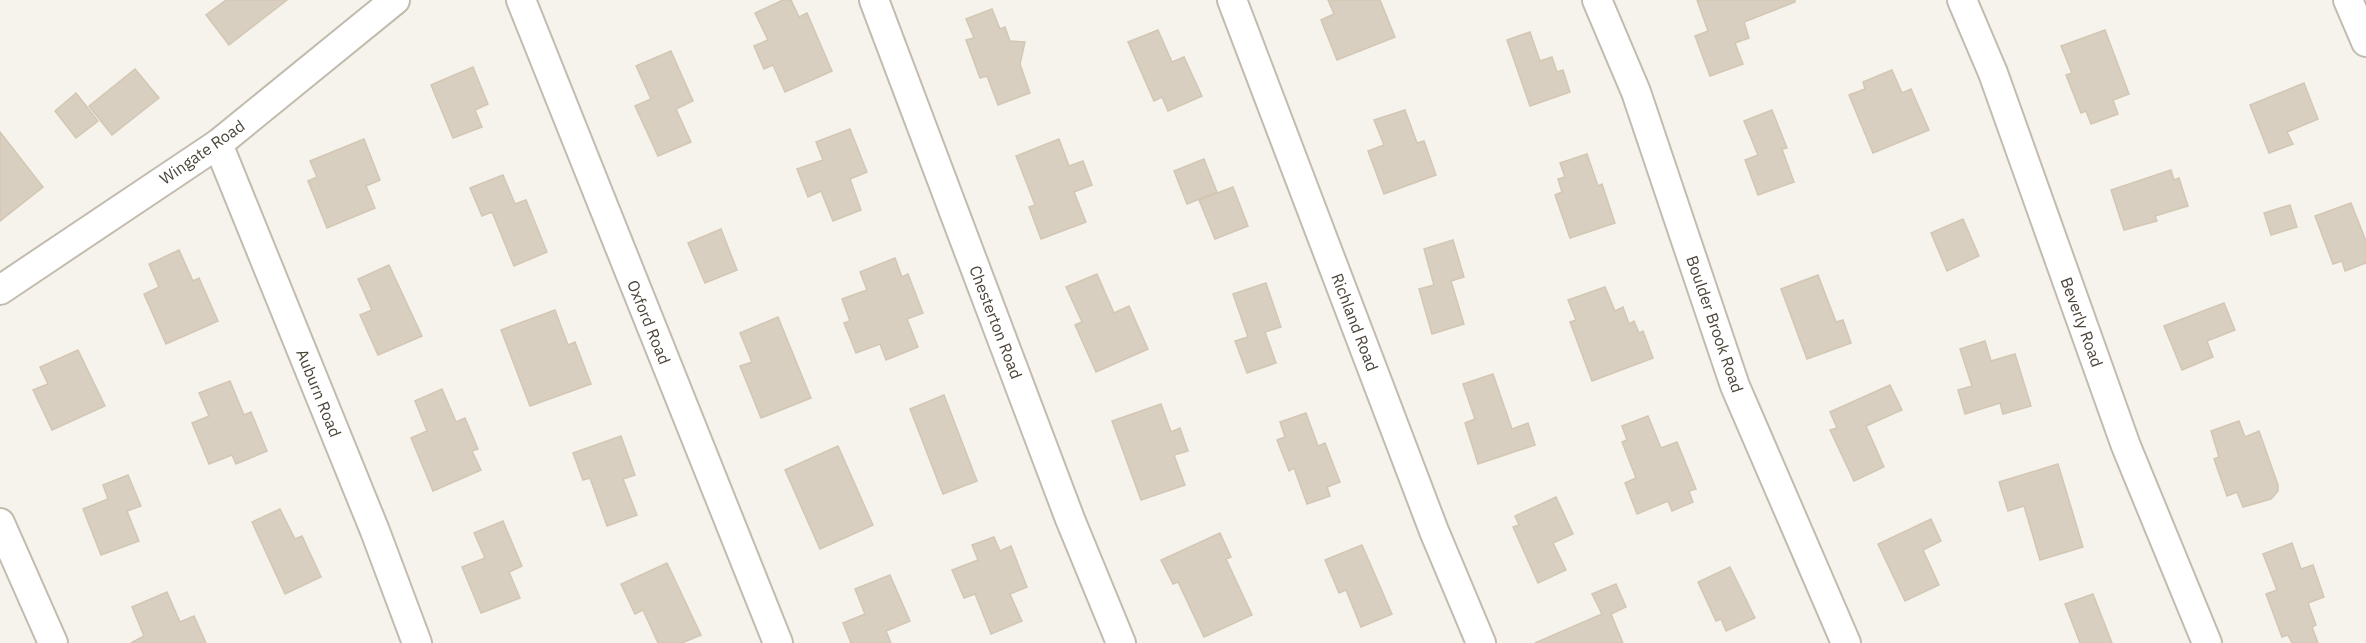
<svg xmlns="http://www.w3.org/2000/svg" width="2366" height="643" font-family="'IBM Plex Sans',sans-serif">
  <rect width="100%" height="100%" fill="#f6f3ec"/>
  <g fill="#d8cfc1" stroke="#d3c7b4" stroke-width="1.5">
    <polygon points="226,0 287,0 229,45 206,15"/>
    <polygon points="783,0 791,0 799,17 807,13 832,71 785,92 773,65 764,69 754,46 768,40 755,13"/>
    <polygon points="1328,0 1380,0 1395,37 1337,60 1321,20 1334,14"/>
    <polygon points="1697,0 1795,0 1795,2 1744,22 1749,38 1735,43 1743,64 1710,76 1695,36 1708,31"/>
    <polygon points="992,9 1000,29 1005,27 1010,41 1025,42 1020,64 1030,93 998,105 987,76 980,78 966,40 974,38 966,19"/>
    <polygon points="1158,30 1172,62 1184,57 1202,96 1168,111 1162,97 1154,101 1128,42"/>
    <polygon points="2105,30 2129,94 2113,100 2118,114 2091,124 2086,111 2081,113 2066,75 2072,73 2061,46"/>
    <polygon points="1530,32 1540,61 1552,57 1557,72 1563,70 1570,92 1530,106 1507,40"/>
    <polygon points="671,51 693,101 676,109 691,142 658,156 635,106 651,99 636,66"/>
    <polygon points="473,67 488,104 475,110 482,127 453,138 431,85"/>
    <polygon points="135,69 159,98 112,135 89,106"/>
    <polygon points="1892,70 1902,93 1911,89 1929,130 1873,153 1849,95 1865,89 1863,82"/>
    <polygon points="2304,83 2318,119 2287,132 2293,144 2269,153 2250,105"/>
    <polygon points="76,93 98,121 76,138 55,111"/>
    <polygon points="1405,110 1417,143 1424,141 1436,175 1384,194 1368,151 1384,145 1374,120"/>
    <polygon points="1772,110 1787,148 1782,149 1794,182 1758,195 1745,160 1758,155 1744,121"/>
    <polygon points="850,129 867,172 850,179 861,210 833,221 821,191 808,197 797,169 823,160 816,142"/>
    <polygon points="0,132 43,187 0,221"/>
    <polygon points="364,139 380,180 366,186 375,208 327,228 308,181 317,177 310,161"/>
    <polygon points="1059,139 1069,166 1083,161 1092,185 1074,192 1086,222 1041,239 1029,207 1035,205 1016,156"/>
    <polygon points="1587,154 1598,186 1602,184 1615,223 1570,238 1555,195 1562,192 1558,179 1565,177 1560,163"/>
    <polygon points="1204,159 1217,192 1187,204 1174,171"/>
    <polygon points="2171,170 2174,180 2179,178 2188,206 2155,216 2157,221 2124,230 2111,190"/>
    <polygon points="503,175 515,204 526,200 547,252 514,266 492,212 482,216 470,188"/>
    <polygon points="1233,187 1248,226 1215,239 1199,200"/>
    <polygon points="2351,203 2366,241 2366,263 2345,271 2342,261 2333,264 2315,216"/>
    <polygon points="2290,205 2297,227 2271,235 2264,213"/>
    <polygon points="1963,219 1979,256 1947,271 1931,233"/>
    <polygon points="721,229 737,270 705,283 688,243"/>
    <polygon points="1453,240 1464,277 1451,281 1464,324 1432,334 1419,289 1434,285 1424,249"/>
    <polygon points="179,250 193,281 199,278 218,321 166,344 144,294 159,287 149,264"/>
    <polygon points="895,258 902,277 908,274 923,313 907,319 918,347 886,360 880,344 856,353 844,323 850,321 842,299 867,290 860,272"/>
    <polygon points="389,265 422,336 378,355 360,315 372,310 358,279"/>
    <polygon points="1097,274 1114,313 1129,306 1148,349 1096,372 1075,325 1082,322 1066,287"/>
    <polygon points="1818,275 1836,322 1843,320 1851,343 1807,359 1781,289"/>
    <polygon points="1266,283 1281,327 1265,332 1276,363 1247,373 1235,341 1248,337 1233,294"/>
    <polygon points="1605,287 1615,311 1623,307 1629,324 1634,321 1639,333 1643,331 1653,358 1592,381 1570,322 1576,320 1568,300"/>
    <polygon points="2224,303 2235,330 2207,341 2213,357 2182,370 2164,326"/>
    <polygon points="555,310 568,345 575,342 591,384 530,406 501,330"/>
    <polygon points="778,317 811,398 761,418 740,366 752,362 740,333"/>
    <polygon points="1985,341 1991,361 2015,354 2031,406 2003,414 2000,403 1965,414 1958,390 1972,386 1960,349"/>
    <polygon points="78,350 105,406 52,430 33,390 48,384 40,367"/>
    <polygon points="1493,374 1512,429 1528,423 1535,445 1478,464 1465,423 1475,419 1463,384"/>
    <polygon points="230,381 244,415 251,412 267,451 236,464 232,455 209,464 192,423 209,416 199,393"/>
    <polygon points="1890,385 1902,410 1866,426 1884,467 1854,481 1830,430 1837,428 1830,412"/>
    <polygon points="442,389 456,422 465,418 478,449 472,451 481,470 433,491 411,438 427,431 415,401"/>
    <polygon points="944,395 977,481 943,494 910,409"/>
    <polygon points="1161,404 1171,432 1180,428 1188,451 1174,455 1185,485 1141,500 1112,421"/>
    <polygon points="1306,413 1318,446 1325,443 1340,482 1327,487 1330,496 1307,504 1294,468 1289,471 1277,440 1285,437 1280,422"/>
    <polygon points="1648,416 1661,448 1677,442 1696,489 1689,491 1693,502 1672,511 1668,501 1637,514 1625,483 1636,478 1622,442 1627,440 1622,426"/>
    <polygon points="2239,421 2245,437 2259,431 2278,485 2278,491 2271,499 2243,507 2237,492 2227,496 2214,459 2219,457 2211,431"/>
    <polygon points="621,436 635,475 623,479 637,515 607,526 590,478 583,480 573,453"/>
    <polygon points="838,446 873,525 820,549 785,470"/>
    <polygon points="2058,464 2083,547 2040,560 2024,506 2008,511 1999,482"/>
    <polygon points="128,475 141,506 127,511 139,541 101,555 83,509 108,499 103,485"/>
    <polygon points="1556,497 1573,534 1553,543 1566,570 1538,583 1513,527 1519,525 1515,516"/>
    <polygon points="280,509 295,539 302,536 321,577 285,594 252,522"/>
    <polygon points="1931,519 1941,541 1923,550 1939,585 1905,601 1878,544"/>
    <polygon points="503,521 522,566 509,572 520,598 481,613 462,567 485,558 474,533"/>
    <polygon points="1220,533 1231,557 1226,559 1252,615 1204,637 1178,582 1173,584 1161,560"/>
    <polygon points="994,537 1000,551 1011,546 1027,587 1010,594 1022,621 991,634 975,594 964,598 952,570 978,560 972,545"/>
    <polygon points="2292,543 2301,569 2313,565 2324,597 2308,603 2316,625 2312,627 2318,643 2292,643 2288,635 2282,637 2266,594 2277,590 2263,554"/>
    <polygon points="1362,545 1392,614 1361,627 1346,590 1339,593 1325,560"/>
    <polygon points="667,563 701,635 682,643 658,643 643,610 635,614 621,584"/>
    <polygon points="1730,567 1755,618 1726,631 1721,619 1716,621 1698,582"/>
    <polygon points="890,575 910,621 886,631 891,643 851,643 843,623 865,614 855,589"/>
    <polygon points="1616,584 1626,607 1611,614 1623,643 1535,643 1602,614 1592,594"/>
    <polygon points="167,592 180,622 194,616 206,643 131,643 144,636 132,607"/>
    <polygon points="2093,594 2112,643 2080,643 2065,604"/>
  </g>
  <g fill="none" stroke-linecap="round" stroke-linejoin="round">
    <defs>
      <g id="street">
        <polyline points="521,0 778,643"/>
        <polyline points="874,0 1070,519 1121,643"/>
        <polyline points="1232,0 1434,531 1481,643"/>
        <polyline points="1597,0 1636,92 1735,386 1846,643"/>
        <polyline points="1962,0 1993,73 2126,446 2207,643"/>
        <polyline points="2348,0 2366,42"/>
        <polyline points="218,144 375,531 417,643"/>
        <polyline points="0,290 218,144 395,0"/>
        <polyline points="0,523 53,643"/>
      </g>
    </defs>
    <use href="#street" stroke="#c2bbae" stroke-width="32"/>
    <use href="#street" stroke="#fff" stroke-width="28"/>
  </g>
  <g text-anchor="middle" stroke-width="4.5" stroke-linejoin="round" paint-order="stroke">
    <g font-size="16" fill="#4b4439" stroke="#fff">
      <text transform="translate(202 152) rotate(-35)" y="6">Wingate Road</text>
      <text transform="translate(649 322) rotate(68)" y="6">Oxford Road</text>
      <text transform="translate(996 322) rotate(69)" y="6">Chesterton Road</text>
      <text transform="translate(1355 322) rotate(69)" y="6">Richland Road</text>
      <text transform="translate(2082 322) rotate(70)" y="6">Beverly Road</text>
      <text transform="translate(1715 324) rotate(71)" y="6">Boulder Brook Road</text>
      <text transform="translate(319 393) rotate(68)" y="6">Auburn Road</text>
    </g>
  </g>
</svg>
